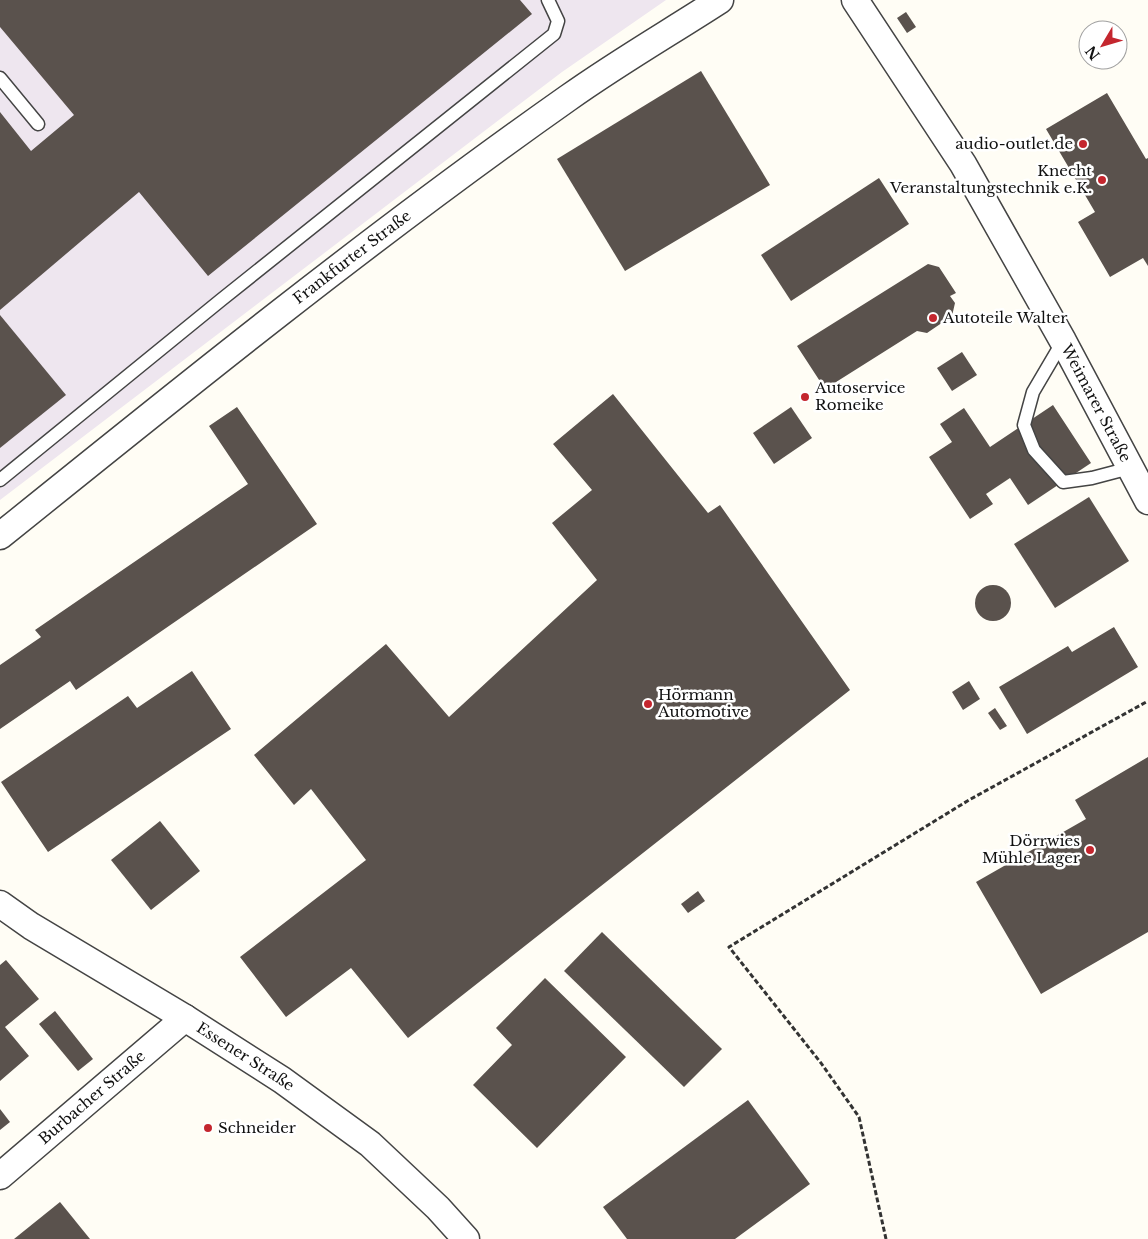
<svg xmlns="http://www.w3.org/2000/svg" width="1148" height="1239" font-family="'Libre Baskerville',serif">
  <rect width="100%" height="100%" fill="#fffdf5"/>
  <polygon fill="#eee6ef" points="0,0 666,0 562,72 0,500"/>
  <g fill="#5a524d">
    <polygon points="0,0 520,0 532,14 208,276 139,192 0,310 0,112 31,151 74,115 0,27"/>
    <polygon points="906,12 916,27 907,33 897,18"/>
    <polygon points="701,71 770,185 625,271 557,159"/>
    <polygon points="1107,93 1146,159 1148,158 1148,266 1143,258 1110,277 1078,222 1095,212 1046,129"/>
    <polygon points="879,178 909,224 791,301 761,255"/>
    <polygon points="928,264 939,267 956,293 950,296 955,303 952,316 927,333 917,331 825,389 797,346"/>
    <polygon points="0,315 66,395 0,448"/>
    <polygon points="962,352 977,375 952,391 937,368"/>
    <polygon points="613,394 708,513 720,505 850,690 408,1038 351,968 286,1017 240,957 366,860 311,789 294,805 254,755 386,644 449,717 597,580 552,523 592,490 553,444"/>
    <polygon points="1053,405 1091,463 1028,505 1010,478 986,494 993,504 970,519 929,457 952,442 940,424 964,408 990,447"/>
    <polygon points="237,407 317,524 76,690 70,681 0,729 0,665 41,637 35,630 248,484 209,426"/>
    <polygon points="791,407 812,438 774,464 753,433"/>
    <polygon points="1089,497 1129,561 1055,608 1014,544"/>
    <circle cx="993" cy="603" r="18"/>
    <polygon points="1114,627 1138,667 1027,734 999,687 1068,646 1072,652"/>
    <polygon points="192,671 231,729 48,852 1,782 128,696 137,708"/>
    <polygon points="969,681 980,699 963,710 952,692"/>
    <polygon points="995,708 1007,726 1000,730 988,713"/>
    <polygon points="1148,757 1148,932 1041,994 976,882 1086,819 1075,800"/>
    <polygon points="160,821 200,871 151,910 111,860"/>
    <polygon points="698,891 705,901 688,913 681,904"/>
    <polygon points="602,932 722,1049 684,1087 564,971"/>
    <polygon points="6,960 39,999 5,1027 29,1056 0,1081 0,965"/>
    <polygon points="545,978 626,1057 537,1148 473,1085 512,1045 496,1028"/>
    <polygon points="55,1011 93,1059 78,1071 39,1024"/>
    <polygon points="748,1100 810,1184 735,1239 627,1239 603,1207"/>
    <polygon points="0,1109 10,1122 0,1130"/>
    <polygon points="60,1202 90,1239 14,1239"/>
  </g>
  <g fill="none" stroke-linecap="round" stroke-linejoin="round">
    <defs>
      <g id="service">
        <polyline points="0,78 38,124"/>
        <polyline points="1063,341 1033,392 1024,425 1034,450 1063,482 1092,478 1130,468"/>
        <polyline points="0,480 221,300 554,34 558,21 548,0"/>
      </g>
      <g id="minor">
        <path id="s1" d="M855 0 963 164 1063 341 1148 501"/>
        <path id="s2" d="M0 536C186 386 372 236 568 98 617 63 669 33 720 0"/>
        <path id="s3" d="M0 904 31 926 185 1018 282 1080 370 1144 438 1208 466 1239"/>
        <path id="s4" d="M0 1176 185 1018"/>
      </g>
    </defs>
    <use href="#service" stroke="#444" stroke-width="15"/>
    <use href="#minor" stroke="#444" stroke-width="29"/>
    <polyline stroke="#333" stroke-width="3" stroke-dasharray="5 2.5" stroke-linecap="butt" points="886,1239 859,1117 821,1063 729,947 969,800 1148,701"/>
    <use href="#service" stroke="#fff" stroke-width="12"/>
    <use href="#minor" stroke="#fff" stroke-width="26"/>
  </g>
  <g fill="#c4262e" stroke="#fff" stroke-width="2">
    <circle cx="1083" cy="144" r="5"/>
    <circle cx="1102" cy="180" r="5"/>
    <circle cx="933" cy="318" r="5"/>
    <circle cx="805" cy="397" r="5"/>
    <circle cx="648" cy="704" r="5"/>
    <circle cx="1090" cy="850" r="5"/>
    <circle cx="208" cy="1128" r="5"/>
  </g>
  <g text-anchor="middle" stroke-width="5" stroke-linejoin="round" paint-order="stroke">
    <g font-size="15" fill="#111" stroke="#fff" text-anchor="start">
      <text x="1073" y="149" text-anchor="end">audio-outlet.de</text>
      <text x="1092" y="176" text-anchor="end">Knecht<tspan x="1092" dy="17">Veranstaltungstechnik e.K.</tspan></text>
      <text x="943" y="323">Autoteile Walter</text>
      <text x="815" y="393">Autoservice<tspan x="815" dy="17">Romeike</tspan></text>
      <text x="658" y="700">Hörmann<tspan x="658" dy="17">Automotive</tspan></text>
      <text x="1080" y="846" text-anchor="end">Dörrwies<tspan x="1080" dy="17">Mühle Lager</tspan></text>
      <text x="218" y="1133">Schneider</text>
    </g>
    <g font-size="15" fill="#111" stroke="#fff">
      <text dy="5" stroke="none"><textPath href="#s2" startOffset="449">Frankfurter Straße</textPath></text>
      <text dy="5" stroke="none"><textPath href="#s1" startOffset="470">Weimarer Straße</textPath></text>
      <text dy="5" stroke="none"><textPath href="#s3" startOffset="289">Essener Straße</textPath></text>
      <text dy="5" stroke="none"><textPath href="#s4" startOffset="121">Burbacher Straße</textPath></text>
    </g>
  </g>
  <g transform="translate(1103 45) rotate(232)"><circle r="24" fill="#ffffff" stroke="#a0a0a0"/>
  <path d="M0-4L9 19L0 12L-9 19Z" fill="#c4262e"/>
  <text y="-8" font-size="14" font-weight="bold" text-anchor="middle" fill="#111111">N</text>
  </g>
</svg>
